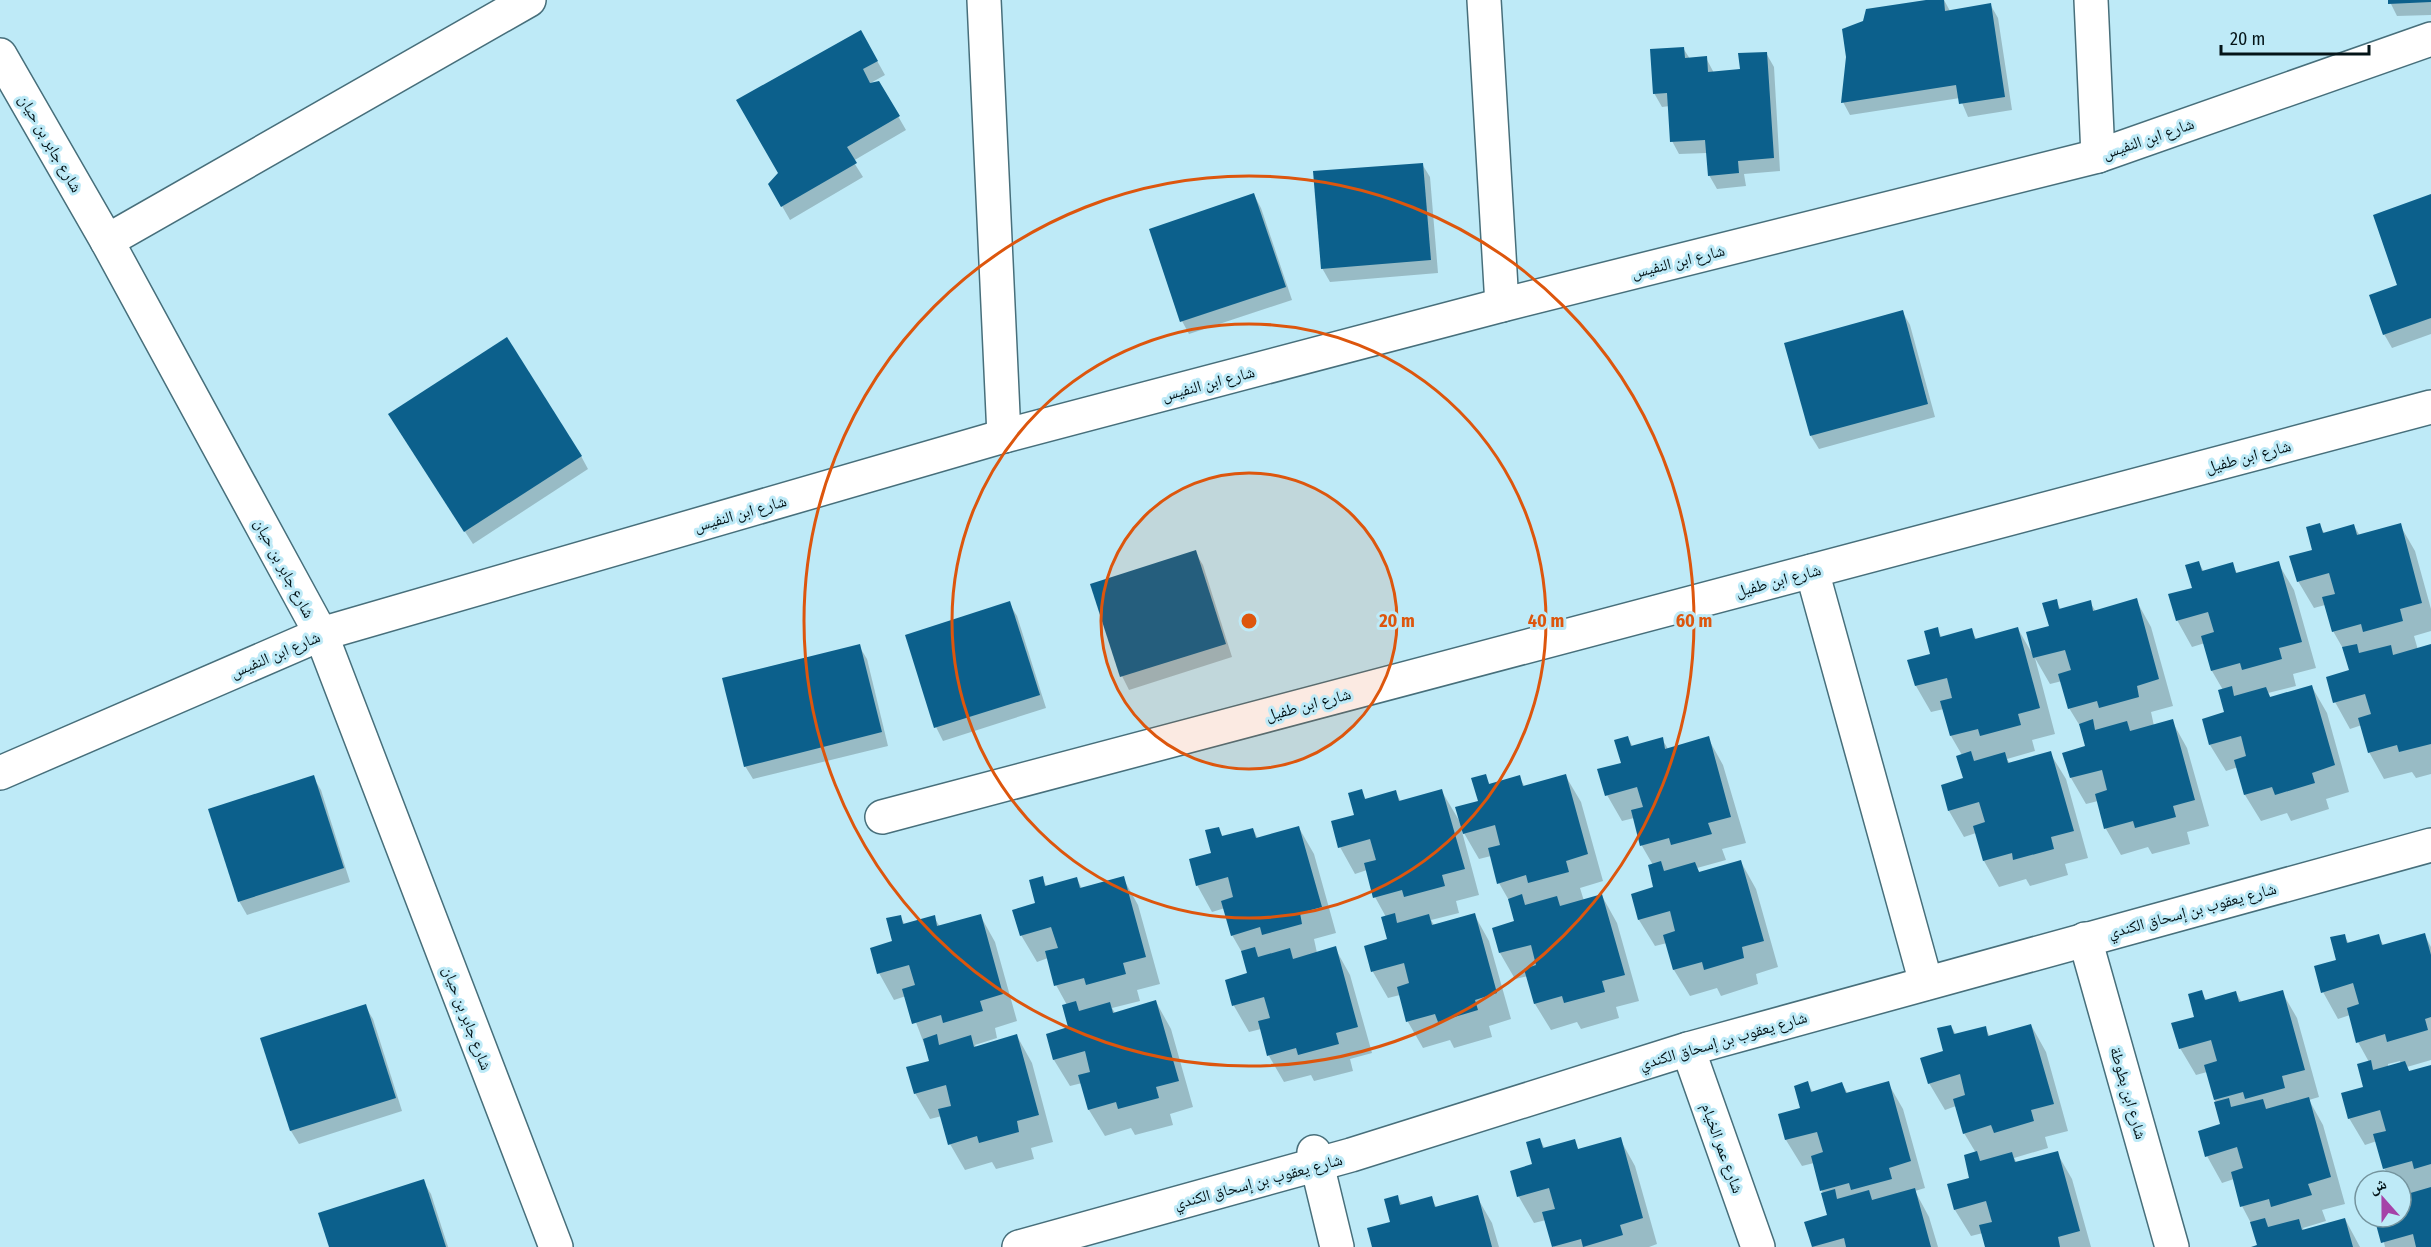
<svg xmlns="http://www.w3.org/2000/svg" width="2431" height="1247" font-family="'Fira Sans Condensed','Noto Naskh Arabic',sans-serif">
  <rect width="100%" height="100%" fill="#beeaf7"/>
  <g fill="#0003" fill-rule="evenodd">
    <polygon points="1935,0 1944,0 1950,11 1990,4 1998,18 2012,110 1968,117 1960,98 1850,115 1843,102"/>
    <polygon points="2389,0 2431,0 2431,15 2397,16"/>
    <polygon points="861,32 885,75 867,85 879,83 906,130 853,161 863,177 790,220 770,185 780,174"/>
    <polygon points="1683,48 1690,59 1706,58 1714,73 1741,71 1766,53 1774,67 1780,171 1744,174 1746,186 1717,189 1709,175 1707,153 1679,154 1672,141 1670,106 1662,107 1654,93"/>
    <polygon points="1422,164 1430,177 1438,273 1330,282 1322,268"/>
    <polygon points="1254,195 1261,208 1292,300 1189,334 1182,321"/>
    <polygon points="2431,195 2431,334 2392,348 2384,334"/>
    <polygon points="1902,311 1910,325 1935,417 1819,449 1811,436"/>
    <polygon points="397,427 581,456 588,469 473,544"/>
    <polygon points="2319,525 2325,534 2354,526 2360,536 2400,525 2415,551 2431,609 2431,631 2414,636 2418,650 2431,646 2431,774 2416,778 2412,772 2384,779 2369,752 2362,725 2350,729 2335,702 2351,671 2345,652 2333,631 2325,605 2314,608 2298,581 2314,551"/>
    <polygon points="1195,552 1203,565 1232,657 1129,690 1122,676"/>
    <polygon points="2199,563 2204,572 2232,564 2238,575 2278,563 2294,590 2316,668 2293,674 2296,686 2268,693 2271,698 2312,687 2327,713 2349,792 2326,799 2329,809 2291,821 2287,813 2261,821 2245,795 2238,767 2226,771 2210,745 2226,713 2223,690 2212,671 2205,643 2192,647 2177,620 2193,589"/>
    <polygon points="2136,600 2151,627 2173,706 2151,712 2154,726 2172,721 2187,748 2209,826 2187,832 2190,844 2152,854 2148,847 2121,855 2106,829 2098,801 2086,804 2071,778 2064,754 2087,747 2083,731 2069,708 2062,681 2050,684 2035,658 2055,734 2032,740 2035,751 2007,759 2010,764 2050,753 2066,779 2088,858 2065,864 2068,875 2030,886 2026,879 1999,887 1984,861 1976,833 1964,837 1949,811 1965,779 1962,755 1951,736 1944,709 1931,712 1916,686 1909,661 1932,655 1937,629 1942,638 1971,630 1977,640 2018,629 2033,655 2051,627 2056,601 2061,610 2090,602 2096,612"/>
    <polygon points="1009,603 1017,616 1046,708 943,741 936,727"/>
    <polygon points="859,646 867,659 888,746 753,779 745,766"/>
    <polygon points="1628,738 1633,747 1662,739 1668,749 1708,738 1723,765 1746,843 1722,849 1726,860 1697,868 1700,873 1741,862 1756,889 1778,967 1756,974 1758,984 1721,996 1717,988 1690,996 1674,970 1667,943 1655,946 1639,920 1633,895 1655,888 1653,865 1642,846 1634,818 1622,821 1607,795 1622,764"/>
    <polygon points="1565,775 1581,802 1603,881 1580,888 1584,901 1602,896 1617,923 1639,1001 1616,1007 1619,1018 1581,1029 1577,1022 1551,1030 1535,1004 1528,976 1515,979 1500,953 1494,929 1516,922 1511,904 1499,883 1491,856 1479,859 1461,828 1479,895 1456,901 1459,913 1431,920 1434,925 1474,914 1489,941 1511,1019 1489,1026 1492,1037 1454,1048 1450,1040 1423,1048 1408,1022 1400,995 1388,998 1373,972 1366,947 1389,940 1386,917 1375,897 1367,870 1355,874 1340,847 1356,816 1361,790 1366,800 1395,791 1401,802 1441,790 1460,822 1480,802 1485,776 1490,785 1519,777 1525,787"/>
    <polygon points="313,777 321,790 350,882 247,915 239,901"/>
    <polygon points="1218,828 1223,837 1253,829 1258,839 1299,828 1314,854 1336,933 1314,939 1317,953 1335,948 1350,975 1372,1053 1350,1059 1353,1071 1314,1081 1311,1075 1284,1082 1269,1056 1261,1029 1249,1032 1234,1006 1227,981 1249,974 1244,956 1232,935 1225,908 1212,912 1197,885 1213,854"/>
    <polygon points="1042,878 1047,887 1077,879 1082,889 1123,878 1138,905 1160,984 1137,990 1140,1001 1112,1008 1115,1013 1156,1002 1171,1029 1193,1107 1170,1114 1173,1125 1135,1135 1131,1128 1105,1136 1089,1110 1082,1083 1070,1086 1054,1060 1048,1035 1070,1028 1067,1005 1056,985 1048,958 1037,962 1021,935 1037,904"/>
    <polygon points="980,915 995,942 1017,1021 995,1028 997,1038 975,1045 976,1047 1017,1036 1032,1063 1053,1142 1031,1148 1034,1159 996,1169 992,1162 965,1170 950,1144 942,1116 930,1119 915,1093 931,1062 906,996 894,1000 879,973 894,942 900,916 905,925 934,917 940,927"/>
    <path d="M2424 934 2431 947V1060L2407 1067 2410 1072 2431 1067V1247H2385L2378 1217H2401V1181H2392L2384 1168 2377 1141 2365 1145 2349 1118 2365 1088 2369 1062 2358 1042 2350 1015 2338 1019 2323 992 2338 961 2344 935 2349 944 2378 936 2384 946ZM2400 1061 2401 1064 2388 1067V1064Z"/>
    <polygon points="2201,992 2207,1001 2236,993 2242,1003 2282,992 2297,1018 2319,1097 2309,1100 2323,1125 2345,1204 2322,1210 2326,1221 2303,1228 2304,1231 2345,1219 2360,1247 2254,1247 2259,1246 2253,1227 2242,1206 2234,1179 2222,1183 2207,1156 2222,1125 2207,1072 2196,1075 2180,1048 2196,1018"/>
    <polygon points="365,1006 373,1019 402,1111 299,1144 291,1131 262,1039"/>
    <polygon points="2031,1025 2046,1052 2068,1131 2045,1137 2048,1148 2014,1158 2017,1163 2057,1153 2072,1179 2091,1247 1987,1247 1983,1233 1971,1236 1955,1210 1949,1185 1971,1179 1976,1153 1964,1133 1956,1106 1945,1110 1929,1083 1945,1052 1951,1026 1956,1035 1985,1027 1990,1037"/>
    <polygon points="1808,1083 1813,1093 1842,1084 1848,1094 1888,1083 1903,1109 1925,1188 1915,1191 1929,1217 1938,1247 1813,1247 1806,1223 1829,1216 1823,1194 1814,1163 1802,1166 1786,1140 1780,1115 1802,1109"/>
    <polygon points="1620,1139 1635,1166 1657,1244 1649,1247 1554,1247 1546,1220 1534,1223 1519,1197 1512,1172 1534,1165 1540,1140 1545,1149 1574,1141 1579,1151"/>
    <polygon points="423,1181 431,1194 448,1247 331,1247"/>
    <polygon points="1397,1197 1403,1206 1431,1198 1437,1208 1477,1197 1492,1223 1499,1247 1374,1247 1392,1223"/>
  </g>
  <g fill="#0c608c">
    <polygon points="1926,0 1944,0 1945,11 1991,3 2005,97 1959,104 1956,85 1841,103 1846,57 1842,29 1863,21 1866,9"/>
    <polygon points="2388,0 2431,0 2431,2 2388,4"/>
    <polygon points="861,30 878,61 863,69 870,83 879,81 900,116 847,147 857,163 781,207 768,184 778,173 736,100"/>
    <polygon points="1684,47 1685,58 1707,56 1708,72 1740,69 1738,53 1767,52 1774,158 1738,161 1739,173 1708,176 1705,140 1670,142 1667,93 1653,94 1650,49"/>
    <polygon points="1423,163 1431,260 1321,269 1313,171"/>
    <polygon points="1254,193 1286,287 1180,322 1149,229"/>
    <polygon points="2431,194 2431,318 2383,335 2369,295 2397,285 2373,215"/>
    <polygon points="1903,310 1928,404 1810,436 1784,343"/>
    <polygon points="507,337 582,456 464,532 388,414"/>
    <polygon points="2320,523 2323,533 2354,524 2357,535 2401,523 2422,603 2400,609 2403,621 2363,632 2361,624 2332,632 2322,597 2335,594 2329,573 2297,582 2289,556 2312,550 2306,527"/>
    <polygon points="1196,550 1226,644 1120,677 1090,584"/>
    <polygon points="2199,561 2202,571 2233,562 2236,573 2279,561 2302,642 2279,648 2282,659 2242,670 2240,663 2211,671 2201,636 2214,632 2208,612 2176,621 2168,594 2192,588 2185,565"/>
    <polygon points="2137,598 2159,679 2137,686 2139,697 2099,708 2097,701 2068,709 2058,674 2071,670 2065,650 2033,658 2026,632 2049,626 2042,603 2057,599 2059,609 2091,600 2093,611"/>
    <polygon points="1010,601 1040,695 934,728 905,635"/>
    <polygon points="1938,627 1940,637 1972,628 1975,639 2018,627 2040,708 2018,714 2021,725 1980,736 1978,729 1950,736 1940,701 1952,698 1947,678 1915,686 1907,660 1930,654 1924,631"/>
    <polygon points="860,644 882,732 744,767 722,678"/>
    <polygon points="2357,644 2359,653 2391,645 2393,655 2431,644 2431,744 2399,752 2397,745 2368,753 2358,718 2371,714 2365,694 2333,703 2326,677 2349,670 2342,647"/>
    <polygon points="2312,685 2335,765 2312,773 2315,783 2275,795 2272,787 2244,795 2234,760 2246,756 2241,736 2209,745 2202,719 2224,712 2218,690 2232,686 2234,696 2266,687 2270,697"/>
    <polygon points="2093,719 2095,730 2127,721 2130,731 2173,719 2195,800 2173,806 2176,817 2135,828 2133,821 2104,829 2095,794 2107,790 2102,770 2070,778 2062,753 2085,746 2079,724"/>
    <polygon points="1628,736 1631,746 1663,737 1665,749 1709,736 1731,817 1708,823 1712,834 1671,845 1669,838 1640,846 1631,810 1643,807 1637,787 1605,796 1597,769 1621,763 1614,740"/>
    <polygon points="1971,751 1974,761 2005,752 2008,763 2051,751 2074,831 2051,837 2054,849 2013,860 2012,853 1983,861 1973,826 1985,822 1979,802 1948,811 1941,785 1963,778 1956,756"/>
    <polygon points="1486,774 1489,784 1520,775 1523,786 1566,774 1588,854 1566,861 1569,872 1528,883 1526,875 1497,884 1488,848 1500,845 1495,825 1463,834 1455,807 1478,801 1471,778"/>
    <polygon points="314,775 344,868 238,902 208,809"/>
    <polygon points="1362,789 1365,799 1396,790 1399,801 1442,789 1465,869 1442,875 1445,886 1404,897 1402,890 1373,898 1364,863 1376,860 1370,839 1338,848 1331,821 1354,815 1348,793"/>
    <polygon points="1299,826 1322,907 1300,913 1302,924 1262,935 1260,927 1231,936 1221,901 1233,897 1228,877 1196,886 1189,859 1211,853 1205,830 1219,827 1222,836 1253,828 1256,838"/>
    <polygon points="1741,860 1764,941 1742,947 1744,958 1704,970 1702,962 1673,970 1663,935 1675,931 1670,911 1638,920 1631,894 1653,887 1648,865 1661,861 1664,871 1695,862 1699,872"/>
    <polygon points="1043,876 1045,886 1077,877 1080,888 1124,876 1146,957 1123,963 1126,974 1086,985 1084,978 1054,986 1045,951 1058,948 1051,927 1020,936 1012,910 1035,903 1029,880"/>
    <polygon points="1522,894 1525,905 1557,896 1560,906 1602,894 1625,975 1602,981 1605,992 1564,1003 1562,996 1534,1004 1524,969 1536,965 1531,945 1499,953 1492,928 1514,921 1508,899"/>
    <polygon points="1395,913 1397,923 1429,914 1432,925 1475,913 1497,993 1475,1000 1478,1010 1438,1022 1435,1014 1406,1022 1397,987 1409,983 1404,963 1371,972 1364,946 1387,939 1381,917"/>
    <polygon points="981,914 1003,994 980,1001 983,1011 943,1023 941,1015 912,1024 902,989 915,985 909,965 877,974 870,948 892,941 886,918 901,915 903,924 935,915 937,926"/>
    <polygon points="2425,933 2431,955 2431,1017 2425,1019 2428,1030 2387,1042 2385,1034 2356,1043 2347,1008 2359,1004 2353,983 2321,993 2314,966 2336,960 2330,937 2345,934 2347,943 2379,934 2382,945"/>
    <polygon points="1336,946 1358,1027 1336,1033 1339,1044 1298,1055 1296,1048 1267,1056 1258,1021 1270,1018 1264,997 1232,1006 1225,980 1247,973 1241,951 1255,947 1258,957 1290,948 1293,959"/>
    <polygon points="2202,990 2205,1000 2236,991 2239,1002 2283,990 2305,1070 2282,1076 2285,1088 2245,1099 2243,1092 2214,1100 2204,1065 2217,1061 2211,1040 2179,1049 2171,1023 2194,1017 2188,994"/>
    <polygon points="1156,1000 1179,1081 1156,1087 1159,1098 1118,1109 1116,1102 1088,1110 1078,1075 1090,1072 1085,1051 1053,1060 1046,1034 1068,1027 1062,1005 1076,1001 1079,1011 1110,1002 1113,1013"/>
    <polygon points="366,1004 396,1098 290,1131 260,1038"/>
    <polygon points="2031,1024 2054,1104 2031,1110 2034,1121 1994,1133 1991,1125 1963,1134 1953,1099 1965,1095 1960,1074 1928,1084 1920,1058 1943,1051 1937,1028 1951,1025 1954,1034 1986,1026 1988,1036"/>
    <polygon points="937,1034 939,1045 971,1035 974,1047 1017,1034 1039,1115 1017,1121 1019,1132 979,1143 977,1136 948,1145 938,1109 951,1106 946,1085 914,1094 906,1067 929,1061 923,1039"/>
    <polygon points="2371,1060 2373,1070 2405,1061 2409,1071 2431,1065 2431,1164 2414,1169 2412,1161 2383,1169 2373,1134 2386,1131 2380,1110 2348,1119 2341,1093 2363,1087 2357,1064"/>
    <polygon points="1808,1081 1811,1092 1842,1082 1846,1093 1889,1081 1911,1161 1889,1168 1892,1179 1851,1190 1849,1183 1820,1191 1811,1156 1823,1152 1817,1132 1785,1140 1778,1114 1800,1108 1794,1086"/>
    <polygon points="2309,1097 2331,1177 2308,1184 2312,1195 2271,1207 2269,1199 2240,1207 2231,1172 2243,1168 2237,1147 2205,1157 2198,1131 2220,1124 2214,1102 2229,1098 2231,1107 2263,1099 2266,1109"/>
    <polygon points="1621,1137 1643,1218 1620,1225 1623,1235 1583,1247 1581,1239 1552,1247 1542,1212 1555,1209 1549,1188 1517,1197 1510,1171 1532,1164 1526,1142 1540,1138 1543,1148 1575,1139 1578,1149"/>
    <polygon points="1977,1151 1980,1161 2012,1152 2015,1162 2058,1151 2080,1231 2058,1237 2060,1247 1985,1247 1979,1225 1992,1222 1986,1201 1954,1210 1947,1184 1969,1178 1964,1155"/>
    <polygon points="424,1179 446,1247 329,1247 318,1213"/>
    <polygon points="2404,1184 2407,1194 2431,1187 2431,1247 2416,1247 2413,1234 2381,1243 2374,1217 2401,1217 2401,1185"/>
    <polygon points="1915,1188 1931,1247 1846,1247 1844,1238 1812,1247 1804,1222 1827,1215 1821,1193 1835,1189 1837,1199 1869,1190 1872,1200"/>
    <polygon points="1398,1195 1400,1205 1432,1196 1435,1207 1478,1195 1492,1247 1372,1247 1367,1228 1390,1222 1384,1199"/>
    <polygon points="2265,1218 2268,1227 2299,1219 2302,1230 2345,1218 2353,1247 2251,1247 2257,1245 2250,1222"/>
  </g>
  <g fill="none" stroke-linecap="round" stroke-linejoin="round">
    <defs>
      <g id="minor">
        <polyline points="984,0 1004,436"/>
        <polyline points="1484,0 1502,305"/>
        <polyline points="2091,0 2098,156"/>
        <polyline points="0,55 107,241 321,634 556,1247"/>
        <polyline points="107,241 529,0"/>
        <polyline points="1812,571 1926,983"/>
        <polyline points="0,773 321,634 1004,436 1502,305 2098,156 2431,39"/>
        <polyline points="882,817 2431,407"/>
        <polyline points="2085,939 2172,1247"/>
        <polyline points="1688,1049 1758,1247"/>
        <polyline points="1314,1152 1337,1247"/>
        <polyline points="1019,1247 1351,1155 1688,1049 2431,845"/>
      </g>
    </defs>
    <use href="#minor" stroke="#476f7b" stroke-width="36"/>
    <use href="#minor" stroke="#fff" stroke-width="33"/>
  </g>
  <circle cx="1249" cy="621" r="148" fill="#dd560d" fill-opacity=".12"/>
  <g fill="none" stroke="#dd560d" stroke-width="3">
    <circle cx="1249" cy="621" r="148"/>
    <circle cx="1249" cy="621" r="297"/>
    <circle cx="1249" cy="621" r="445"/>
  </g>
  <g text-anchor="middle" stroke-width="6" stroke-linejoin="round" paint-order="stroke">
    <g font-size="16" fill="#041418" stroke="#beeaf7">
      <text transform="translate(2148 138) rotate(-19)" y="6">شارع ابن النفيس</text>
      <text transform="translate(51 143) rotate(60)" y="6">شارع جابر بن حيان</text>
      <text transform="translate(1678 261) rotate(-14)" y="6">شارع ابن النفيس</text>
      <text transform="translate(1208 383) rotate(-15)" y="6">شارع ابن النفيس</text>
      <text transform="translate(2248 456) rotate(-15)" y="6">شارع ابن طفيل</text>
      <text transform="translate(740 513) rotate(-16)" y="6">شارع ابن النفيس</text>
      <text transform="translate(285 568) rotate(62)" y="6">شارع جابر بن حيان</text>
      <text transform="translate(1778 580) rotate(-15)" y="6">شارع ابن طفيل</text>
      <text transform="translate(275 654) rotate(-23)" y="6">شارع ابن النفيس</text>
      <text transform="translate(1308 704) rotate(-15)" y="6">شارع ابن طفيل</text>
      <text transform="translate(2192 910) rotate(-15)" y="6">شارع يعقوب بن إسحاق الكندي</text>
      <text transform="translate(468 1018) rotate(69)" y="6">شارع جابر بن حيان</text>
      <text transform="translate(1723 1040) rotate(-16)" y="6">شارع يعقوب بن إسحاق الكندي</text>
      <text transform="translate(2129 1093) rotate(74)" y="6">شارع ابن بطوطة</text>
      <text transform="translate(1723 1148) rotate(70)" y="6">شارع عمر الخيام</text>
      <text transform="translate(1258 1181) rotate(-15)" y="6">شارع يعقوب بن إسحاق الكندي</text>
    </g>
  </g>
  <circle cx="1249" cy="621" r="9" fill="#dd560d" stroke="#beeaf7" stroke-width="3"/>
  <g font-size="18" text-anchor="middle" font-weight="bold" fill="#dd560d" stroke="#beeaf7" stroke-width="6" stroke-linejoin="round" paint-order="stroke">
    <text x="1397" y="627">20 m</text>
    <text x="1546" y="627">40 m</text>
    <text x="1694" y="627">60 m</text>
  </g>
  <g transform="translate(2383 1199) rotate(339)"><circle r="28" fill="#beeaf7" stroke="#74949e" stroke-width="1.5"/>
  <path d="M0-4.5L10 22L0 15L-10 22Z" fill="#a542a8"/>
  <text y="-9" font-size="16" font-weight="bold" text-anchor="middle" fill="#041418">ش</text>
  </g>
  <path d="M2221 45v9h148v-9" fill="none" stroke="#041418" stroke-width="3"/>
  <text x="2230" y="45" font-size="18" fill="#041418" stroke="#beeaf7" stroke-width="4.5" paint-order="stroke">20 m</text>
</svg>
